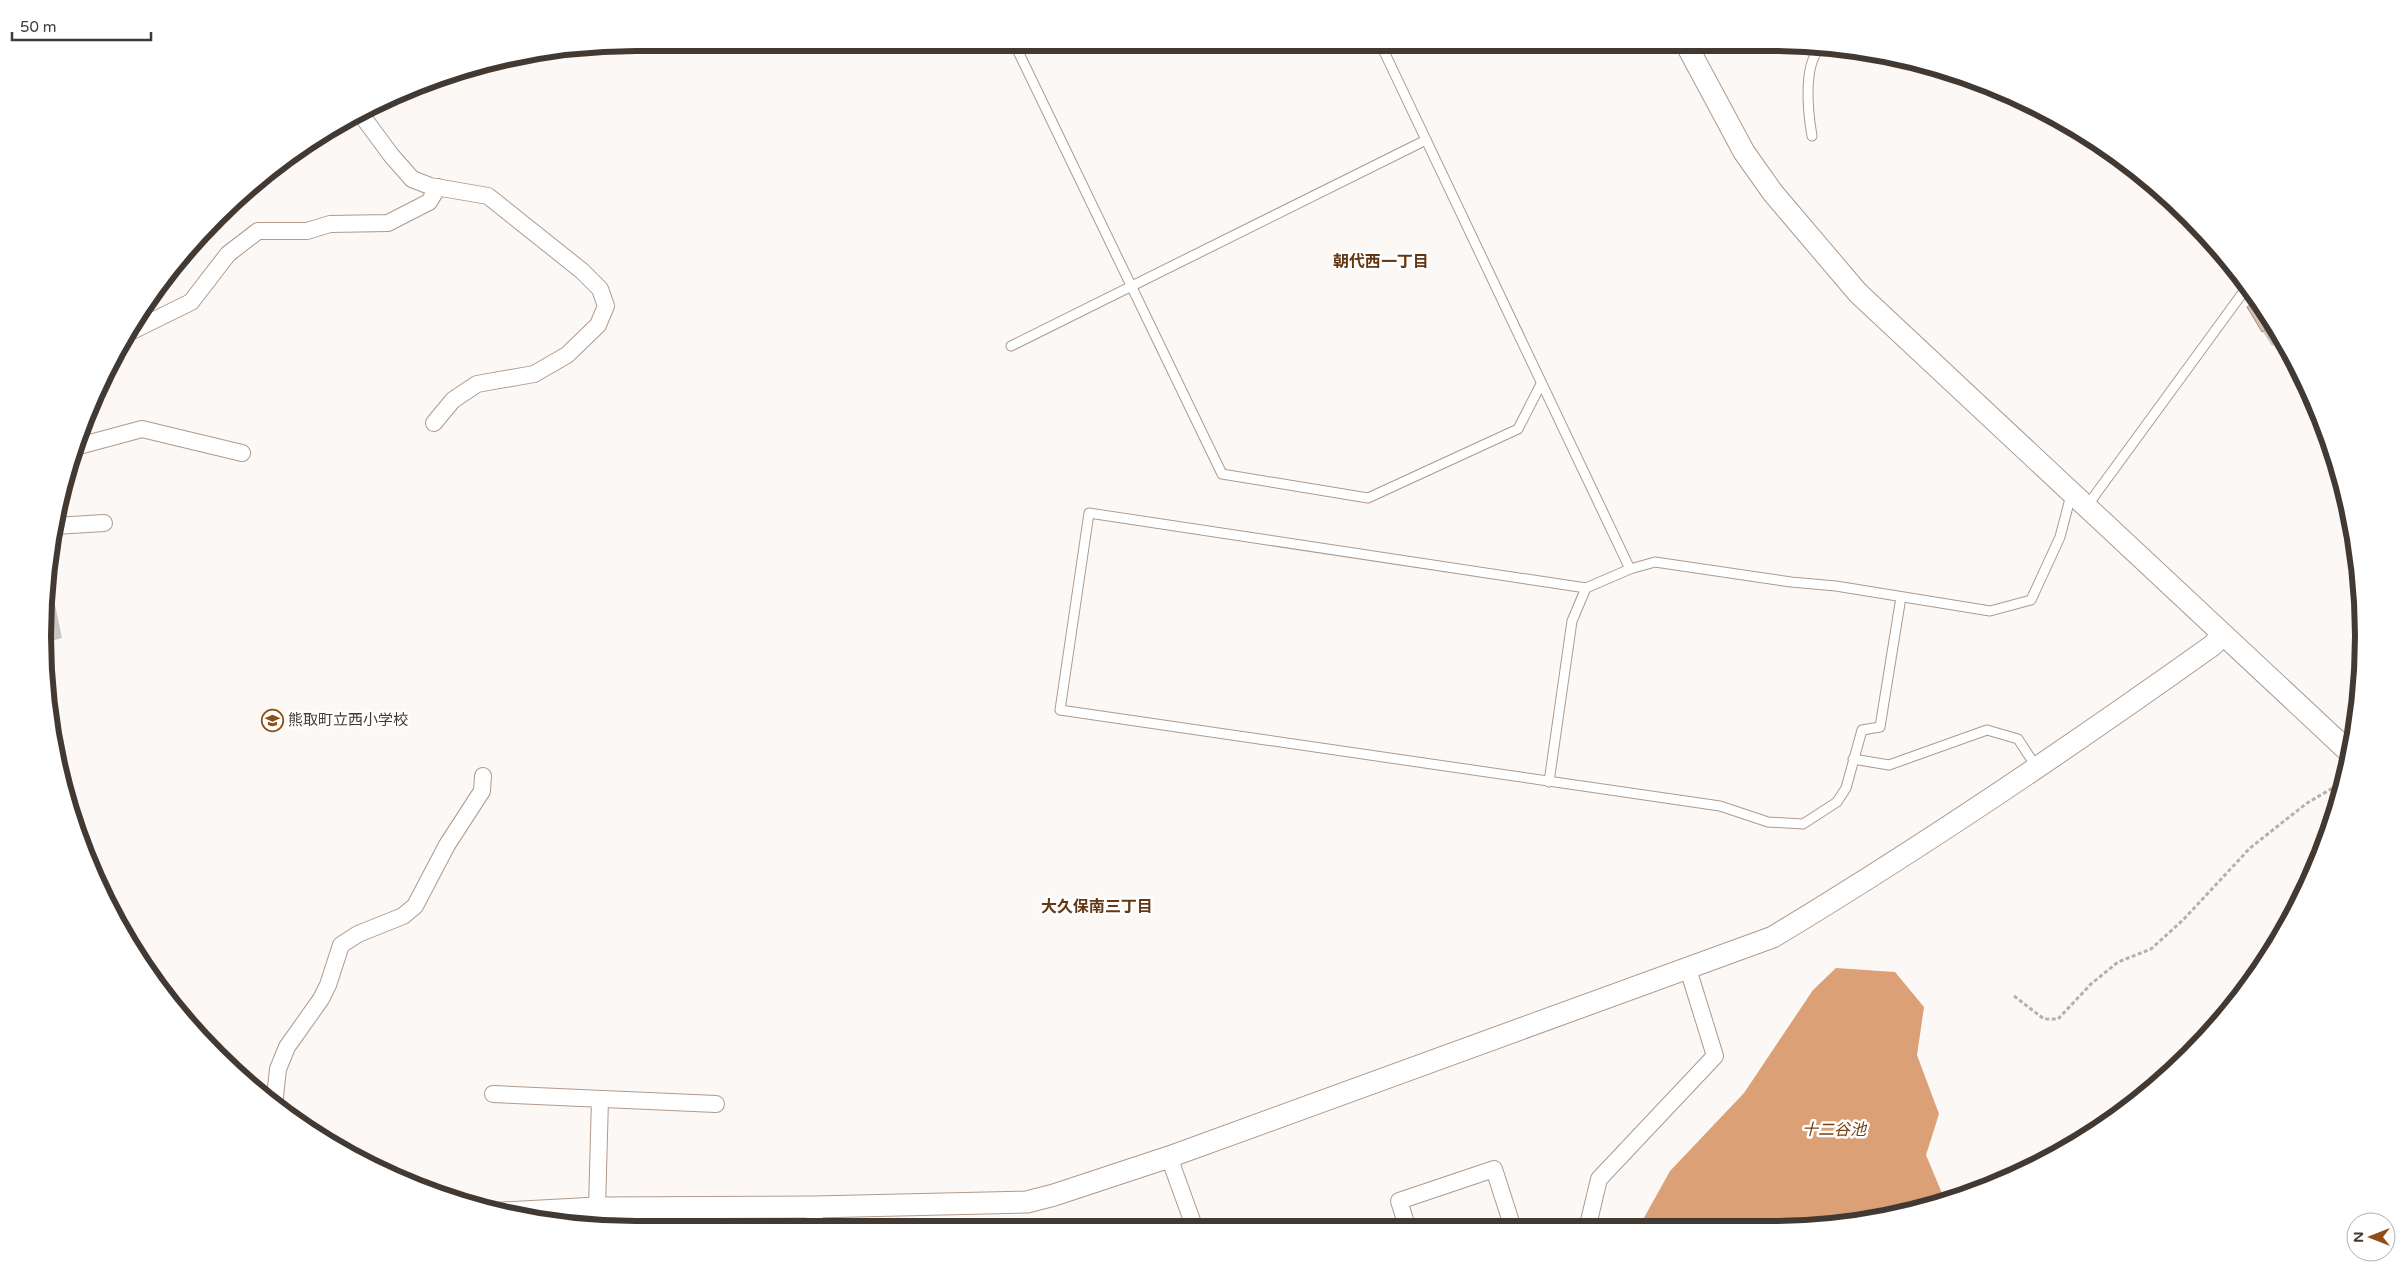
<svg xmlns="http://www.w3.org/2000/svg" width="2406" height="1272" font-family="'Varela Round','Noto Sans JP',sans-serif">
  <rect width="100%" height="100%" fill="#fcf8f5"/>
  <polygon fill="#dba076" points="1836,968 1895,972 1924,1007 1917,1055 1939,1114 1926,1155 1944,1198 1848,1224 1640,1225 1670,1171 1744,1093 1813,990"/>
  <g fill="#0003">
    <polygon points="2257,302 2284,339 2272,346 2248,308"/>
    <polygon points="48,571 62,638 47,642 44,636 44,597"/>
  </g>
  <g fill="#d7c1b3" stroke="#a18c7f">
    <polygon points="2252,296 2273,325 2262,332 2247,307 2256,302"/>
    <polygon points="46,584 54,622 44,625 44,597"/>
  </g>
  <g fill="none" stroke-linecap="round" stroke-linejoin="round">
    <defs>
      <g id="service">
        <polyline points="1014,43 1222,474 1368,498 1518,429 1541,384"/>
        <polyline points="1380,43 1630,569 1655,562 1791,582 1836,586 1990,611 2031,600 2060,537 2071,495"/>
        <path d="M1812 136C1808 113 1802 60 1823 46"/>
        <polyline points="1011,346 1426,140"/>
        <polyline points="2087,506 2247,287"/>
        <polyline points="1630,569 1586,588 1089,513 1060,710 1720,806 1768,822 1803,824 1837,802 1846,788 1862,730 1880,727 1901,597"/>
        <polyline points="1853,759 1889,765 1987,730 2018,739 2037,768"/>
        <polyline points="1549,782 1572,621 1586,588"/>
      </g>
      <g id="minor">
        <polyline points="360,113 391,155 412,179 430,186 488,196 582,271 600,289 606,306 598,325 567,355 534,374 477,384 453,400 434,423"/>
        <polyline points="128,333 191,302 228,254 258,231 307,231 330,224 388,223 429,202 438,187"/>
        <polyline points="75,447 142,429 242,453"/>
        <polyline points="55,526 104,523"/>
        <polyline points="493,1094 716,1104"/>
        <polyline points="274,1106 278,1069 287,1047 321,999 328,985 341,945 358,934 403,916 415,906 447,845 482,791 483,776"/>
        <polyline points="1169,1157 1194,1226"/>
        <polyline points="814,1207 815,1228"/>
        <polyline points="597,1208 600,1099"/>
        <polyline points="1588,1225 1599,1179 1715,1056 1688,969"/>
        <polyline points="1407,1226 1399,1201 1494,1169 1512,1225"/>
      </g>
      <g id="tertiary">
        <polyline points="1686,44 1744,152 1773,193 1858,293 2349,752"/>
        <path d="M502 1213 597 1208 814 1207 1027 1202 1054 1195 1169 1157 1773 937C1924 846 2070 747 2213 645L2222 634"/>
      </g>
    </defs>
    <use href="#service" stroke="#af9a8c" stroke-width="11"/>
    <use href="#minor" stroke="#af9a8c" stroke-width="18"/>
    <use href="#tertiary" stroke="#af9a8c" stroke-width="23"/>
    <polyline stroke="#b7b1ad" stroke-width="3" stroke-dasharray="4 2.5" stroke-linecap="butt" points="2014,996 2044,1019 2058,1019 2091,984 2118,962 2151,949 2183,920 2250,848 2307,803 2345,781"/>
    <use href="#service" stroke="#fff" stroke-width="9"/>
    <use href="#minor" stroke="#fff" stroke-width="16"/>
    <use href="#tertiary" stroke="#fff" stroke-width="21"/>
  </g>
  <defs>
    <symbol id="school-ring" viewBox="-11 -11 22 22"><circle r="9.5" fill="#fff" stroke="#8e4e17" stroke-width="1.5"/><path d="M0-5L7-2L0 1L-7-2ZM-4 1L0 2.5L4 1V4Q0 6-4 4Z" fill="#8e4e17"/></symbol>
  </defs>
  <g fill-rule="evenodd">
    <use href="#school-ring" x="260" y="708" width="25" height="25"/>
  </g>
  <g text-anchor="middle" stroke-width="5" stroke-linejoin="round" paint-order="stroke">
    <g font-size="15" fill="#423933" stroke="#fff" text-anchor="start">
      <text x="288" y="725">熊取町立西小学校</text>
    </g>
    <g font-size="16" font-weight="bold" fill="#653814" stroke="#fff">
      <text x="1381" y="267">朝代西一丁目</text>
      <text x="1097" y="912">大久保南三丁目</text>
    </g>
    <g font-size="16" font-style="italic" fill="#763f0e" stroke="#fff">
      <text x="1834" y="1135">十二谷池</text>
    </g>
  </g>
  <path d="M0 0H2406V1272H0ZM636 51H1770A585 585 0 0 1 2355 636V636A585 585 0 0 1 1770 1221H636A585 585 0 0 1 51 636V636A585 585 0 0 1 636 51Z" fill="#fff" fill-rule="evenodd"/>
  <path fill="none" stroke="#423933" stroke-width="6" d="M636 51H1770A585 585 0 0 1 2355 636V636A585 585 0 0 1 1770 1221H636A585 585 0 0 1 51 636V636A585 585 0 0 1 636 51Z"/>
  <g transform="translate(2371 1237) rotate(270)"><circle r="24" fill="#ffffff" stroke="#b3b0ad"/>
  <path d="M0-4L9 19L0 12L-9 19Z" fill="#8e4e17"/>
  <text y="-8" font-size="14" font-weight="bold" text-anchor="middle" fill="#423933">N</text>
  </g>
  <path d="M12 32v8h139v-8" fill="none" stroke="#423933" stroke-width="2.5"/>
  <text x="20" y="32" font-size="15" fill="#423933" stroke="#ffffff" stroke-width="4" paint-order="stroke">50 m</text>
</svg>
